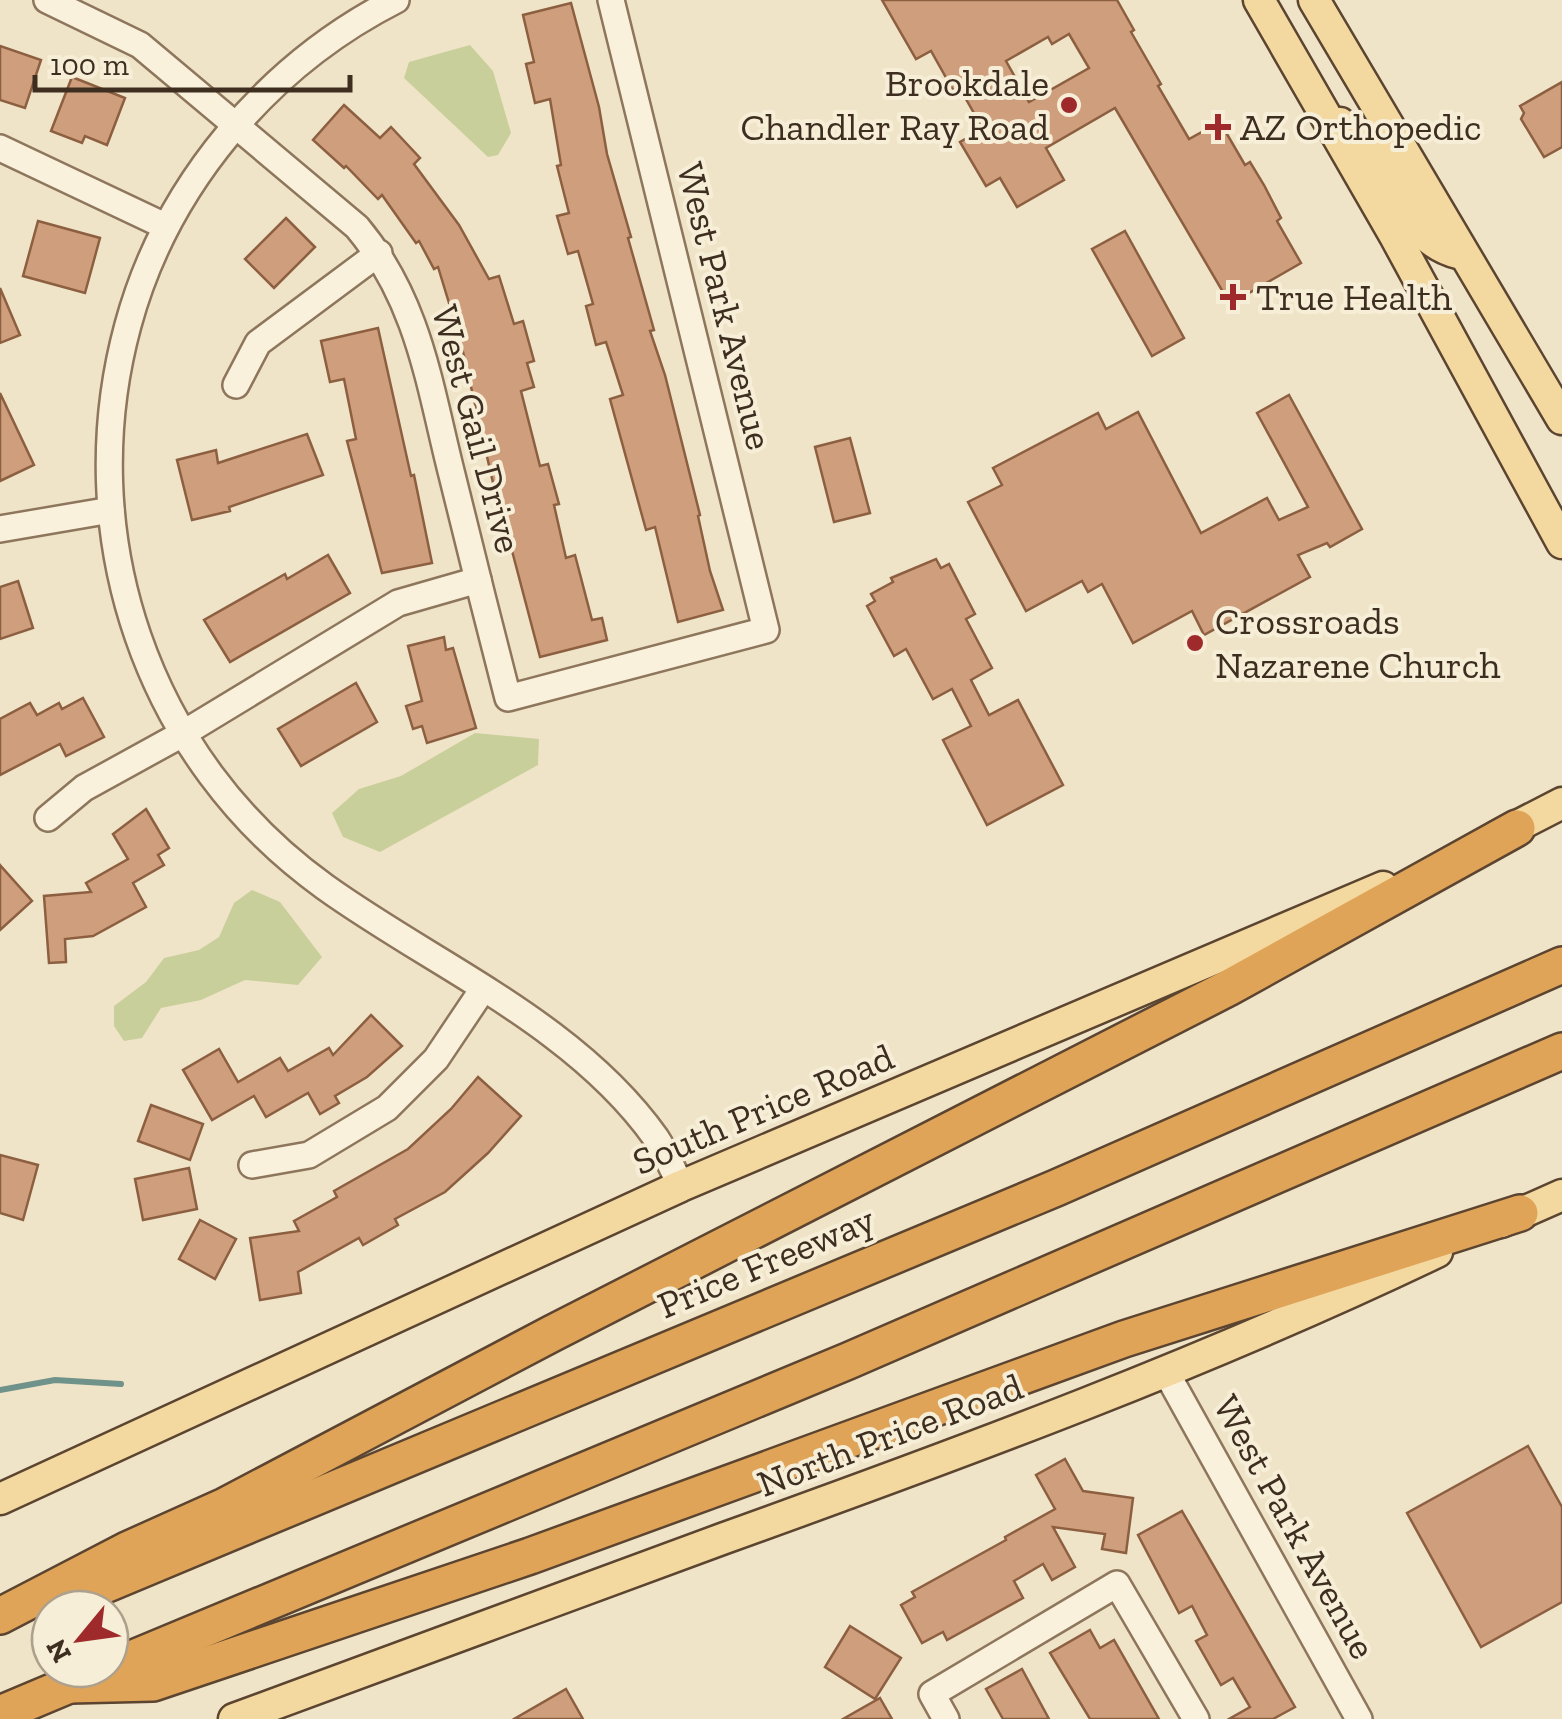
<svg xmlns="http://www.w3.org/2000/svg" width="1562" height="1719" font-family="'Zilla Slab',serif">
  <rect width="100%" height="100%" fill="#f0e4c8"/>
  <g fill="#c9cf9b">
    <polygon points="470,45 493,71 511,133 498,155 488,157 404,78 409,62"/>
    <polygon points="475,733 539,739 538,765 380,852 343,837 332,813 359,789 401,776"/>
    <polygon points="252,890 280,902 322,957 298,985 245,980 201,1000 161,1008 142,1038 124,1041 114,1026 114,1006 146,982 164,958 199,950 219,937 234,903"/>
  </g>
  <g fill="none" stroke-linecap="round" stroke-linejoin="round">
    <polyline stroke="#6f938a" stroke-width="6" points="0,1390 55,1380 121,1384"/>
  </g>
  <g fill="#cf9f7d" stroke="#8d5f41" stroke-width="2.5" fill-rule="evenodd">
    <path d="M882 0H1117L1134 30 1131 32 1161 84 1158 86 1189 139 1220 122 1245 165 1250 162 1264 185 1281 218 1277 221 1301 263 1230 304 1115 108 1046 148 1064 180 1017 207 1000 178 986 186 960 142 983 129 959 87 953 90 931 51 916 59ZM1069 34 1089 68 1029 102 1006 61 1048 37 1052 44Z"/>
    <polygon points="571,3 599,107 607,154 631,237 628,238 654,330 650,331 665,375 700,515 698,516 710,571 723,610 678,622 655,527 646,530 610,399 623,395 606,342 596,345 586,306 593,304 578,251 568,254 557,216 569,213 557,166 561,165 550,99 535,103 526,64 534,62 523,15"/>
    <polygon points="0,46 41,60 25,108 0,100"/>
    <polygon points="72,77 125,98 107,145 85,136 82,143 51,131"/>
    <polygon points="1562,82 1562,147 1544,157 1521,119 1524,113 1520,106"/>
    <polygon points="344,105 380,138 391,127 420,158 414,164 459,225 489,279 499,276 514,324 523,321 534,361 527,363 534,387 521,391 540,466 548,464 559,504 554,505 566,558 575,555 592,620 602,618 607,640 540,657 511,547 508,548 460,339 438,267 434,269 419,241 416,243 382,195 378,199 346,166 344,168 313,140"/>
    <polygon points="286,218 315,247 274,288 245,259"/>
    <polygon points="38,221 100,238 85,293 23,276"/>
    <polygon points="1125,231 1184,338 1152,356 1092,249"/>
    <polygon points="0,288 20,335 0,343"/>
    <polygon points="378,328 411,476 414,475 432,563 382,573 347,441 356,439 344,379 330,382 321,341"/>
    <polygon points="0,393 34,465 0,481"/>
    <polygon points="1289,395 1362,529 1330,547 1327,543 1298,555 1310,577 1204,635 1192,611 1133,643 1102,584 1088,592 1082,581 1026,611 968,502 1002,485 993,468 1098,413 1106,429 1138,412 1201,533 1267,498 1279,520 1308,507 1257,413"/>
    <polygon points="307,434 323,475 229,507 230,511 192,520 177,460 216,450 218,463"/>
    <polygon points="850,438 870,513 834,522 815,447"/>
    <polygon points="328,555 350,593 230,662 204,620 285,574 287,579"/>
    <polygon points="936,559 941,568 949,564 975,614 966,619 992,668 971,680 989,715 1018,700 1063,785 987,825 943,740 971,726 952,689 933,699 906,649 894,656 867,606 875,601 871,594 893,582 891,578"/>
    <polygon points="18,581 33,628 0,639 0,587"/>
    <polygon points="444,637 446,650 453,648 476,728 427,743 422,726 413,729 406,706 422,701 408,646"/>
    <polygon points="356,683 377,722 301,766 278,729"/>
    <polygon points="83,698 104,737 66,756 60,744 0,775 0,719 30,703 37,715 59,703 62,709"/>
    <polygon points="146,809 169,848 158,855 164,865 133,883 146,907 93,936 65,939 66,962 49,963 44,896 91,892 86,883 128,859 113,834"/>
    <polygon points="0,865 32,901 0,930"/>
    <polygon points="371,1015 402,1046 367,1077 335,1096 339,1103 320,1114 308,1093 266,1117 254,1096 212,1120 183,1070 219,1049 238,1082 280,1058 288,1071 329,1048 333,1055"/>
    <polygon points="478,1077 521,1116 488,1153 445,1192 395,1219 398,1225 363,1245 359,1238 298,1272 301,1293 260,1300 250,1238 299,1231 294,1221 337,1197 334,1191 408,1149 451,1109"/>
    <polygon points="151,1105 203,1124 190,1160 138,1141"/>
    <polygon points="0,1155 38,1165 23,1220 0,1213"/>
    <polygon points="189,1168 197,1209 143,1220 135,1179"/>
    <polygon points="200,1220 236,1239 215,1279 179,1259"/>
    <polygon points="1528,1446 1562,1507 1562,1602 1481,1647 1407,1513"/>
    <polygon points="1065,1459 1083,1491 1133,1498 1126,1553 1102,1549 1105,1534 1053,1527 1075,1567 1052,1580 1043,1564 1014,1581 1023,1598 947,1640 943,1632 922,1643 901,1605 915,1597 912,1592 1006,1540 1005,1537 1055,1509 1036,1475"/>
    <polygon points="1182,1511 1295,1707 1273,1719 1229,1719 1250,1707 1233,1678 1221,1685 1196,1641 1207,1635 1192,1606 1179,1613 1138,1535"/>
    <polygon points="850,1626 901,1658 875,1699 825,1667"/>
    <polygon points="1090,1630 1100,1648 1114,1640 1159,1719 1090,1719 1050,1653"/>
    <polygon points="1022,1669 1049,1719 1003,1719 986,1689"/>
    <polygon points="566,1689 583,1719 514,1719"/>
    <polygon points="880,1698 892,1719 843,1719"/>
  </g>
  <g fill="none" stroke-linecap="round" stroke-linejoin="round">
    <defs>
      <g id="minor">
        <path d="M47 0 140 45 357 227C419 301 429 384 452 475 470 549 489 624 508 698L766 630 611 0"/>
        <path d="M396 0C268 65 166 185 128 325 71 534 146 759 325 887 435 966 575 1024 656 1138 666 1153 673 1170 681 1186"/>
        <polyline points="0,148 165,226"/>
        <polyline points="236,385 258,343 379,253"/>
        <polyline points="0,529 111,510"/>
        <polyline points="48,818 84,788 184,733 398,603 478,580"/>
        <polyline points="252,1165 309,1155 387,1108 436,1059 483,989"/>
        <polyline points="1166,1372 1359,1719"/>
        <polyline points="946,1719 932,1694 1117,1584 1196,1719"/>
      </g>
      <g id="major">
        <polyline points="1259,0 1395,236 1562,543"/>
        <polyline points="1314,0 1562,419"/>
        <path d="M1340 123C1352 133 1367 143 1375 156 1402 195 1410 242 1461 254"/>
        <polyline points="1498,836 1562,803"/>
        <polyline points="1501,1222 1562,1195"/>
        <polyline points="0,1499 681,1186 1383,887"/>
        <path d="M234 1719C397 1660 559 1598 722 1539 964 1452 1205 1363 1437 1252"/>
      </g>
      <g id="highway">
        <polyline points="95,1589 1056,1188 1562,965"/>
        <polyline points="0,1616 127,1550 225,1506 553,1333 1228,988 1517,828"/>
        <polyline points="110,1668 848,1361 1562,1051"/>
        <polyline points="70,1685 153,1683 530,1556 1124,1339 1520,1213"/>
        <polyline points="0,1714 88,1677"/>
      </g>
    </defs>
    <use href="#minor" stroke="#8d765c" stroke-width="30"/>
    <use href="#major" stroke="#5b4430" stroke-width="35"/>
    <use href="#highway" stroke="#5b4430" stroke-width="40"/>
    <use href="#minor" stroke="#faf1dc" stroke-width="25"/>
    <use href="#major" stroke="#f3d9a0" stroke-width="30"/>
    <use href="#highway" stroke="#e0a458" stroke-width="35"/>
  </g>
  <g fill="#9e2a2b" stroke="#f7eed8" stroke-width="4">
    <circle cx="1069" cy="105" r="10"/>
    <path d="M1213 112h10v10h10v10h-10v10h-10v-10h-10v-10h10z"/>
    <path d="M1228 282h10v10h10v10h-10v10h-10v-10h-10v-10h10z"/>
    <circle cx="1195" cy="643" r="10"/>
  </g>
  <g text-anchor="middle" stroke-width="8" stroke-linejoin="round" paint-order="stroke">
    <g font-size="38" fill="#3d2e20" stroke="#f7eed8" text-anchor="start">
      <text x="1049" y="96" text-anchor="end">Brookdale<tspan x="1049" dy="44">Chandler Ray Road</tspan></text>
      <text x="1240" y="140">AZ Orthopedic</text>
      <text x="1256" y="310">True Health</text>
      <text x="1215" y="634">Crossroads<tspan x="1215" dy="44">Nazarene Church</tspan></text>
    </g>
    <g font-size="38" fill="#3d2e20" stroke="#f7eed8">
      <text transform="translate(725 306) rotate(76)" y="13">West Park Avenue</text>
      <text transform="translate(477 429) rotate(75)" y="13">West Gail Drive</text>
      <text transform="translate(763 1109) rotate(-23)" y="13">South Price Road</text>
      <text transform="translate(766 1262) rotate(-23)" y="13">Price Freeway</text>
      <text transform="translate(890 1435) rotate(-21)" y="13">North Price Road</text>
      <text transform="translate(1295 1527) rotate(61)" y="13">West Park Avenue</text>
    </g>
  </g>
  <g transform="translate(80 1639) rotate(241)"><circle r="48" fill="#f7eed8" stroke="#ada18e" stroke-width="2.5"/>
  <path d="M0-8L18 38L0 25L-18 38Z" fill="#9e2a2b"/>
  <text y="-15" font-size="28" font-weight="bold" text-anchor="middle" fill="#3d2e20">N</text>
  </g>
  <path d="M35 75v15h315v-15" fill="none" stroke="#3d2e20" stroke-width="5"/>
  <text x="50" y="75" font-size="30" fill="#3d2e20" stroke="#f7eed8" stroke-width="8" paint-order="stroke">100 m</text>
</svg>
